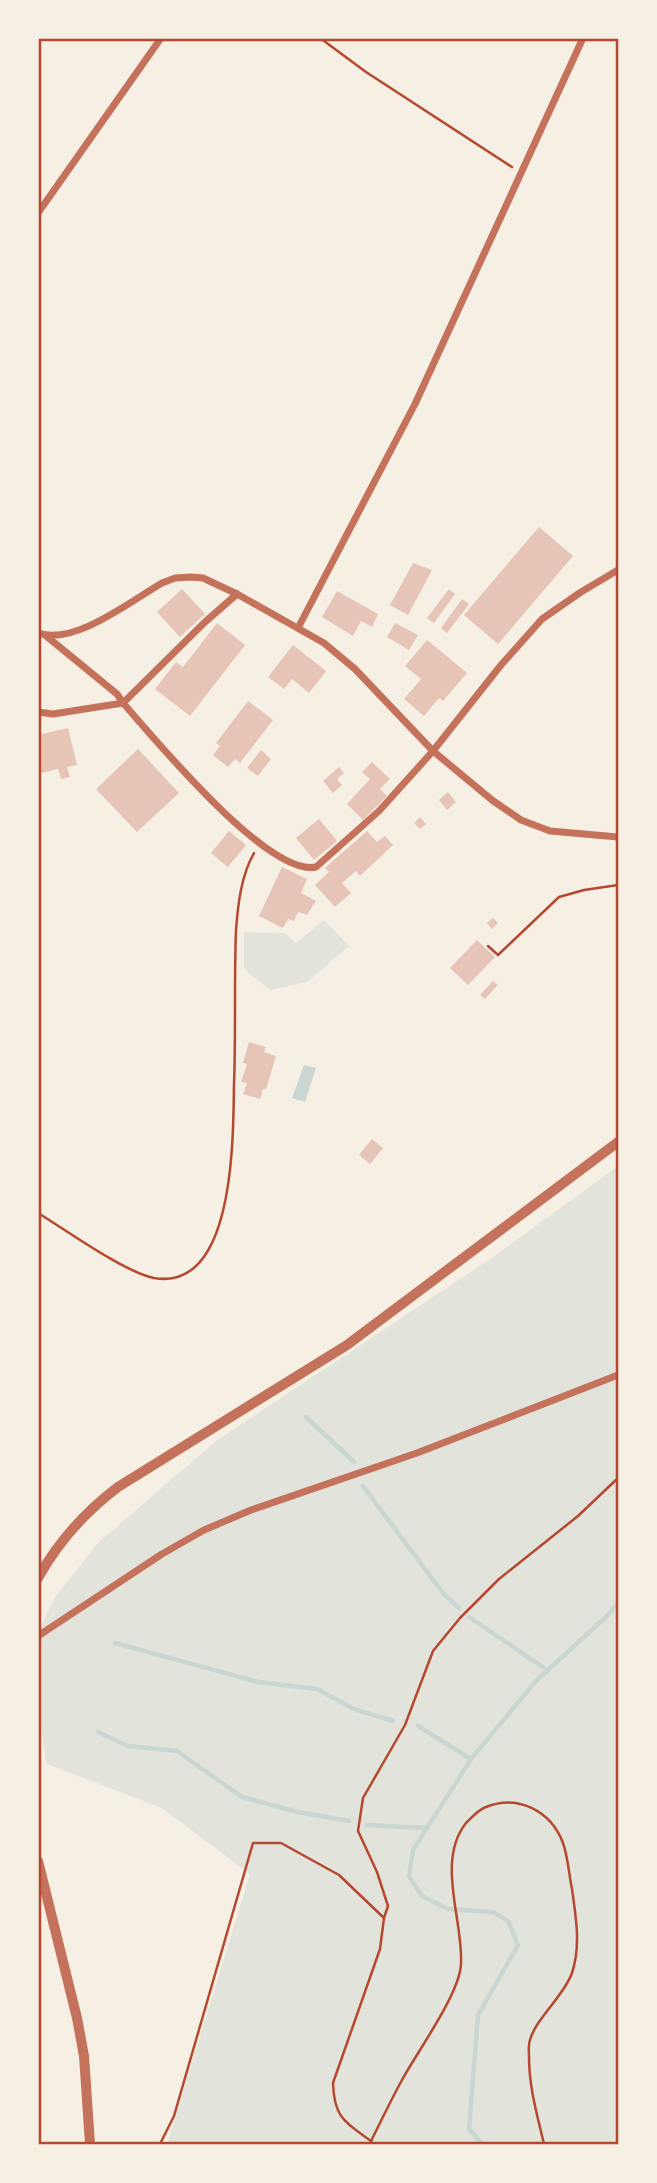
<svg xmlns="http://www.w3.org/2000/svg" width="657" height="2183" font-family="Raleway,sans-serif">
  <rect width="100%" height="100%" fill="#f6efe4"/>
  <g fill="#e2e4dc">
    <polygon points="324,920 349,946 307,982 270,990 244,969 244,932 285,933 296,943"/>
    <polygon points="618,1166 618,2144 167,2144 250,1874 162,1808 47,1764 39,1722 38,1631 56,1596 98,1543 216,1441 496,1255"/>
  </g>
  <polygon fill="#c9d6d2" points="304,1065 316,1068 305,1102 292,1098"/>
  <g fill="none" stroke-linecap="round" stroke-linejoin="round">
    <g stroke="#c9d6d2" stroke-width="4.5">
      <polyline points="306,1417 354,1462"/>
      <polyline points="363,1486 443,1593 459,1608"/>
      <polyline points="469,1617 547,1670"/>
      <polyline points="115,1643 258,1682 317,1689 354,1709 393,1721"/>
      <polyline points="418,1726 471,1759"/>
      <polyline points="98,1732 128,1746 177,1751 242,1797 298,1812 349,1821"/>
      <polyline points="367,1825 425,1828"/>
      <polyline points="482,2144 469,2129 478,2015 518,1945 508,1921 493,1912 448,1909 422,1896 409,1876 413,1850 471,1759 536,1681 608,1615 618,1603"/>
    </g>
  </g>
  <g fill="#e6c5b7">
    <polygon points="539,527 573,556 498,644 464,615"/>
    <polygon points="413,563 432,570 408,615 390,605"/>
    <polygon points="182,589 205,614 180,637 157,612"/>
    <polygon points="449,589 455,594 434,623 427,618"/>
    <polygon points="337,591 378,614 372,627 361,621 353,636 322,617"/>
    <polygon points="462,599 469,604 447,633 441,628"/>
    <polygon points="217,623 245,645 190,716 155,689 176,662 183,667"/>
    <polygon points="395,623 418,635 409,650 387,637"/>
    <polygon points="427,640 467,673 443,701 439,698 424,716 404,699 421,679 405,666"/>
    <polygon points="293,645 326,671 309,693 292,679 284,689 268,677"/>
    <polygon points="248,701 273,720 240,763 235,759 228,767 213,755 220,746 216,743"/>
    <polygon points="68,728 77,765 67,767 70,777 61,779 58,769 38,774 38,735"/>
    <polygon points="138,749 179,793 137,832 96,789"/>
    <polygon points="261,750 271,759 258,776 247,768"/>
    <polygon points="372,762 390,779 380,789 387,796 363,820 347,804 370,779 362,772"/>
    <polygon points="339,767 344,773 337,779 342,785 333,793 323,781"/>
    <polygon points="448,792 456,802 447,810 439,800"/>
    <polygon points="420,817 426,824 420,829 414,823"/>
    <polygon points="319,819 337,841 314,860 296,838"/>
    <polygon points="229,831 246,845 228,867 211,853"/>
    <polygon points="367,831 377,842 385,836 393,845 360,876 356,871 342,883 351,893 335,907 315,885 329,872 325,868"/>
    <polygon points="282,867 307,879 301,893 316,901 307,915 298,912 294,921 288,919 283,928 259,916"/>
    <polygon points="493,918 498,923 492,929 487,923"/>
    <polygon points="477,940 495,957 468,985 450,968"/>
    <polygon points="493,981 498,985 485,999 480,995"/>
    <polygon points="249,1042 266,1047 264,1052 276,1056 266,1089 263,1089 260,1099 243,1094 247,1083 241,1082 247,1064 243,1063"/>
    <polygon points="372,1139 383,1148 370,1164 359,1155"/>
  </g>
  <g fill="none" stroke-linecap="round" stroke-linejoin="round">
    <g stroke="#b5482f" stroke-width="2.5">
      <polyline points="320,38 366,72 512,167"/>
      <polyline points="488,946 498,955 559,897 584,890 618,885"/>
      <path d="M38 1213C66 1230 124 1272 154 1278 236 1292 233 1134 234 1084 236 1033 234 981 236 930 238 904 241 876 254 853"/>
      <path d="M371 2141C345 2122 334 2118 333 2083L380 1949 384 1918 388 1906 377 1872 358 1831 363 1798 405 1725 433 1651 460 1618 499 1579 578 1516 618 1478"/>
      <polyline points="160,2144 174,2116 253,1843 281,1843 339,1875 384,1918"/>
      <path d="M373 2144 371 2141C381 2121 391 2100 402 2080 417 2052 461 1992 461 1963 463 1919 436 1861 466 1823 472 1817 478 1810 486 1807 518 1794 551 1811 563 1843 568 1857 569 1875 572 1889 576 1918 581 1945 572 1973 564 1996 536 2018 530 2040 528 2045 529 2051 529 2056 529 2088 537 2114 544 2144"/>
    </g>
    <g stroke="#c5725c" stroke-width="7">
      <polyline points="38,213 161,38"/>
      <polyline points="298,628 415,404 583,38"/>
      <path d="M38 633C74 646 131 601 162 583L175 578 191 577 203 578 237 594 324 643 355 669 433 751 492 800 521 820 550 831 618 837"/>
      <polyline points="45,635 117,694 123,703 205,622 237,594"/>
      <path d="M38 712 53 714 123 703C155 739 268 877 316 867L379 811 433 751 501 665 542 619 581 592 618 570"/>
      <polyline points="38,1636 162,1554 204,1530 251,1510 417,1453 618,1375"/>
    </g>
    <g stroke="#c5725c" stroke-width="10">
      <path d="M38 1578C58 1542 85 1512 118 1487L347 1345 618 1142"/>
      <polyline points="38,1861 77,2018 84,2056 90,2144"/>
    </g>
  </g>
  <rect width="657" height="2183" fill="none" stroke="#f6efe4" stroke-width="80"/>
  <rect x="40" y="40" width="577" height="2103" fill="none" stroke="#b5482f" stroke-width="2.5"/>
</svg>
